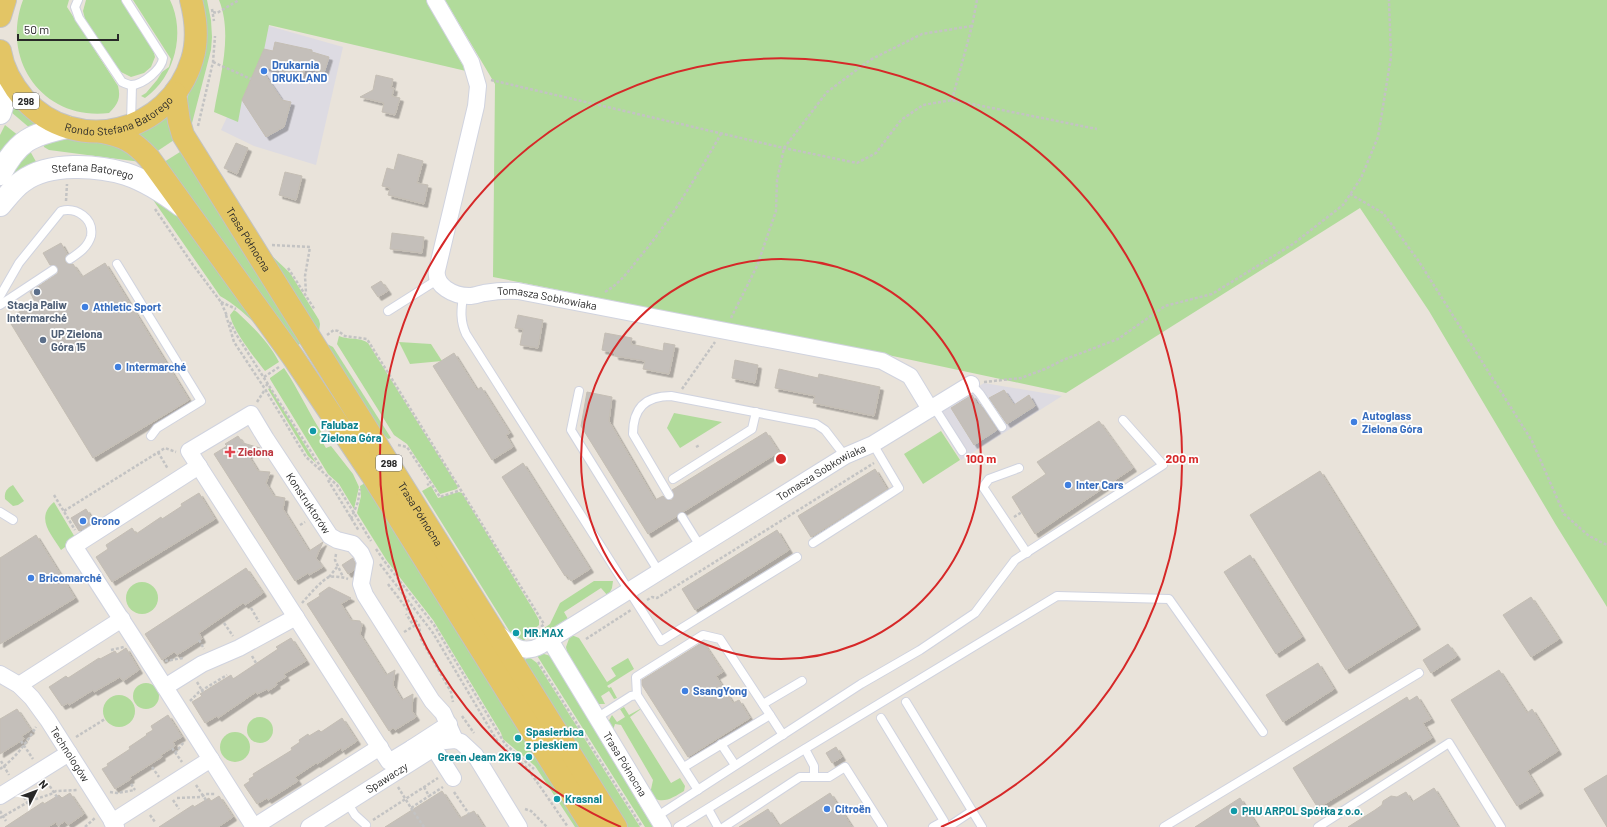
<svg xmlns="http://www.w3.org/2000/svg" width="1607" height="827" font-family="Barlow,sans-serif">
  <defs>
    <filter id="shadow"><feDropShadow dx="3.5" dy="3.5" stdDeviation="0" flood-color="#0004"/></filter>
  </defs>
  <rect width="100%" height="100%" fill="#e9e3da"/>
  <g fill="#dddbe2">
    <polygon points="269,26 343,47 316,165 254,146 221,130"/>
    <polygon points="984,383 1062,396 961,460 933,415"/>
  </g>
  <g fill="#b1db9b">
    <path d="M23 0H69L67 7 118 86C121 98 118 104 109 113 44 121 0 61 23 0Z"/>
    <polygon points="86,0 122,0 152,46 155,57 151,67 144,73 131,77 121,72 111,59 85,19 83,11"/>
    <path d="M133 0H170C186 33 175 77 145 98L141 96 146 93 157 80 162 72 169 67 171 59Z"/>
    <polygon points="200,0 207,0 211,20 212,37 211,50 191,127 189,124 187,103 188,96 200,67"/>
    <path d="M219 0H426L466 71 269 25 264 50 242 100 238 122 214 112C220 76 233 35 219 0Z"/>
    <polygon points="445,0 1607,0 1607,607 1556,525 1429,311 1360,208 1066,393 888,355 493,277 495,84"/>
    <polygon points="13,105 15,105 36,124 31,129 11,112"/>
    <polygon points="165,117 168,119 174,140 156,152 139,135 139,133 153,126"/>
    <polygon points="5,125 19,136 0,156 0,135"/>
    <polygon points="70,139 105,142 120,147 141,162 49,150 44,147 43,143 54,140"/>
    <polygon points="30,151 39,167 5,189 16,167"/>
    <polygon points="180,152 227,221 303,342 295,347 164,162"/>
    <path d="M142 184 175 211 272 342C256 324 241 308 220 296Z"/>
    <polygon points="271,255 290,273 319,320 320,324 319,332"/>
    <path d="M234 310 237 312C253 327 269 342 279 362L265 371C255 358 233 331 230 315Z"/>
    <path d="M339 336C348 340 361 337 368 343L458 487 457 489 440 494 407 444 394 435 337 344Z"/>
    <polygon points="399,342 431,344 442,361 410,364"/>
    <polygon points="327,344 333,347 391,438 388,439 382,433 323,345"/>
    <path d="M284 368C299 390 309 414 324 436L320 438 326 448 331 446 353 474 359 487 354 509 339 484 328 474 270 379V378Z"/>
    <polygon points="270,388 316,463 308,456 268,389"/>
    <polygon points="674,413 722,422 680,448 667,428"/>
    <polygon points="941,431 960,460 923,484 904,454"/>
    <polygon points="365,483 584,827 575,827 535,766 503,739 501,733 433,620 387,561 357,513 361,496 360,486"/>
    <path d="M13 485 24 501 18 505 13 506 5 499C4 492 7 488 13 485Z"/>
    <polygon points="431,486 438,498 459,492 462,493 534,611 539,620 539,625 526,637 524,641 510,632 422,491"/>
    <path d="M54 502 76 539 61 550C51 534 35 518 54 502Z"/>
    <polygon points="594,581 613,581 612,588 608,596 601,588 564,612 568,619 568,622 532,642 535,637 539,632 550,624 560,603"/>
    <circle cx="142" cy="598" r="16"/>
    <polygon points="570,636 574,636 579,638 607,682 616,676 611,668 628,658 634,669 607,686 609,688 611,687 617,698 614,699 609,691 601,696 605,704 598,704 568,657 566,647"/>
    <polygon points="536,654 544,654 554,657 577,700 653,827 645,827"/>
    <polygon points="529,657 537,663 640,827 624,827 522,662"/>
    <circle cx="146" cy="696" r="13"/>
    <circle cx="119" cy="711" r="16"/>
    <path d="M624 707 629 715 640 709H641L630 717 671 783 680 778 685 786 684 791C674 797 660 807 650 794L653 780 621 725 615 724 613 730 608 722 612 715 617 722 625 717 620 709Z"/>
    <circle cx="260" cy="730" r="13"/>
    <circle cx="235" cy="747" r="15"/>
  </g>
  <g fill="#c4bfba" stroke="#c4beb4" filter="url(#shadow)">
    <polygon points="275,42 312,50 312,52 329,57 324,73 305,68 303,76 259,66 282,100 291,102 284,127 266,137 242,100 264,49 273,51"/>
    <polygon points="376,75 393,79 391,88 394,88 392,96 400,98 395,115 382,112 384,103 360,97 373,90"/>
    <polygon points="236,143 248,148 237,174 224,168"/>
    <polygon points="398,154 423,161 417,183 428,185 424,204 388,195 390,188 382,186 387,168 394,170"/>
    <polygon points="285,172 302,176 296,200 279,195"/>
    <polygon points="392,233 424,237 422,253 390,249"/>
    <polygon points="61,243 67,254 65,257 65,262 68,264 73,264 82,277 105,263 189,400 93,458 8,319 35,302 30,292 58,273 57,267 53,265 50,265 43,253"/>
    <polygon points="381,281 388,291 378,297 371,287"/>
    <polygon points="518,315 543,320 538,348 520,345 523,329 515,328"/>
    <polygon points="605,333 632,338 631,344 663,351 664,343 675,345 669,374 643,369 645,361 615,356 615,353 602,350"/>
    <polygon points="454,353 477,390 481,387 510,433 506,435 513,447 492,460 433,366"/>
    <polygon points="735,360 758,365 755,383 732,378"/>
    <polygon points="779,369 818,378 819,374 880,387 874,416 813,403 815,396 775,388"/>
    <polygon points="1004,390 1014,405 1029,395 1035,406 1007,424 989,398"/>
    <polygon points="587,392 612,397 609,421 655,500 663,496 667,500 672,500 674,495 672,490 766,432 779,452 683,512 679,513 677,516 648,534 581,426"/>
    <polygon points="972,395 978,405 980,404 997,430 974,445 951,408"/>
    <polygon points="1099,421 1133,468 1035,534 1012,497 1046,474 1037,462"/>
    <polygon points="238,436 243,443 260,448 248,455 258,471 270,472 266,483 274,496 285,498 283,509 309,551 323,542 316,558 323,567 309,575 308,573 295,581 214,454 227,446 225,444"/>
    <polygon points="523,463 590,569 571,581 567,575 565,576 502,477"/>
    <polygon points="875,469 887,489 811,537 798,516"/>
    <polygon points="1320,471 1417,626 1346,670 1250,515"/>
    <polygon points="199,493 215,519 112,582 96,557 108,549 106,545 132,528 136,534 161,517 162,519 182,506 181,504"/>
    <polygon points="86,509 94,522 79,531 71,518"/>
    <polygon points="777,530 789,550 695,610 682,589"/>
    <polygon points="36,535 75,598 0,644 0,558"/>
    <polygon points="1250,555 1302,637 1276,654 1224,572"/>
    <polygon points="353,558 355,563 354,570 348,574 342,565"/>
    <polygon points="246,568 263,593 245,605 243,603 199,633 202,639 177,655 174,652 162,660 145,634"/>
    <polygon points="329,587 351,598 341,604 351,620 360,621 362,625 360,634 386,675 395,670 393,685 402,700 413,694 412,711 416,717 395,730 393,728 389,731 307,604 320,596 319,594"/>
    <polygon points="1531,597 1559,639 1531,657 1503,615"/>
    <polygon points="291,638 306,661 284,674 286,677 276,683 277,685 268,691 267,689 257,694 256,692 218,718 217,716 205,723 192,702 202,696 200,694 231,675 233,679 278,649 276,647"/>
    <polygon points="703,642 723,672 716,676 733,703 739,700 750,718 688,757 642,685 642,680"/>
    <polygon points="1448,644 1457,656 1431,673 1423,660"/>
    <polygon points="126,648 139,670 123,681 120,677 94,692 93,690 69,705 68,703 62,706 49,687 66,676 68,678 99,658 100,659 115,651 117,654"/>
    <polygon points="1318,663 1334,689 1283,722 1266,695"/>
    <polygon points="1499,670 1527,713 1532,709 1558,751 1527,771 1540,792 1517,806 1451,700"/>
    <polygon points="1417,696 1431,719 1423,723 1432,738 1318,808 1293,768 1407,697 1409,701"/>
    <polygon points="17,709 31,730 22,736 24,739 0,754 0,719"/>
    <polygon points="168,715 182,737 173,742 175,746 161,755 162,757 130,777 131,779 115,789 102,769 108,766 107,764 130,749 129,747 147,735 146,734 153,730 151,726"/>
    <polygon points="342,718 357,741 342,751 341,748 317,764 316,763 295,777 298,781 268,800 267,798 257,804 244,785 250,781 249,779 254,776 253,774 292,750 291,748 300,742 299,740 308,734 309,736 319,730 321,732"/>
    <polygon points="836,747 842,757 832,763 826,753"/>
    <polygon points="1607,775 1607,827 1584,789"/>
    <polygon points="1434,788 1458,827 1348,827 1375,810 1382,805 1383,801 1391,796 1397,797 1406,792 1412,802"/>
    <polygon points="442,791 460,818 474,811 484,827 385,827"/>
    <polygon points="70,793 84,814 68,825 65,821 58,826 56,822 48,827 5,827 43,802 44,804 59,795 62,798"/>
    <polygon points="830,793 852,827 739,827 768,809 779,826"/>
    <polygon points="219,796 233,817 218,827 159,827 193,805 194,807 209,798 211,801"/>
    <polygon points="1240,798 1258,827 1195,827"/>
  </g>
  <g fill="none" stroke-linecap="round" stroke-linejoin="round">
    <defs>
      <g id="lane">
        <path d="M78 0 75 7 79 18 122 82C125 83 128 85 131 85 143 85 162 69 163 58L126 0"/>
        <polyline points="131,123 132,85"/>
        <polyline points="117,264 201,401 157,428 151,436"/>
        <path d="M0 296 19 263 61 211C76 207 94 218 91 236 88 247 79 253 70 259"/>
        <path d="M463 296C461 310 460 321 466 334L661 641 797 557"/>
        <polyline points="0,305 53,270"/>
        <polyline points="388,311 437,280"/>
        <polyline points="971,384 980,394 1002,427"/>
        <polyline points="579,391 571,430 659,572"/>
        <polyline points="934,407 962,451"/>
        <polyline points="1019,468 989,479 983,487 1027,553"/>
        <polyline points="673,479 752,429 756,412"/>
        <path d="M669 495 633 434C633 408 646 396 671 396L816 424 825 430 845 456"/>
        <polyline points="0,512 13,520"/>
        <polyline points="682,517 700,546"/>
        <polyline points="813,543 899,488 873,444"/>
        <polyline points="637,695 636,677 703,635 720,639 770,715"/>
        <polyline points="906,702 982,827"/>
        <polyline points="763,704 802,681"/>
        <polyline points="598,717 631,696 637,695 698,790"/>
        <polyline points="881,718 944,821 933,827"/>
        <polyline points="721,744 735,765"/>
        <polyline points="805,749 814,766 814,776"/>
        <polyline points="684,767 770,715 783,735"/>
        <polyline points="347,802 355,815 366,825"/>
        <polyline points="708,809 718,827"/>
        <polyline points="656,817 861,684 920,650 975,613 1015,560 1163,465 1123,420"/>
        <polyline points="678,827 775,767 1057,596 1169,599 1263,732"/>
        <polyline points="724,827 800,777 829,777 845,767 883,827"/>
        <polyline points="948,827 972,811"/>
        <polyline points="1164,827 1419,673"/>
        <polyline points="1318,827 1449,743 1501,827"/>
      </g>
      <g id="street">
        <path id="s1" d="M435 0 471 62 478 86 476 106 437 270C434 286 454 296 469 296 474 296 479 294 484 293 496 291 506 290 518 291L882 361 910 376 930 409"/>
        <polyline points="199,466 74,546 147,659 254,827"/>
        <path id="s2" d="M499 634C512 646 523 655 540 646L845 456 873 444 971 384"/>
        <path id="s3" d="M550 640 663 827"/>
        <path id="s4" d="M0 674 19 685 32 698 48 720 116 827"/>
        <polyline points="19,685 122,619"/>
        <polyline points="165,687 202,664 239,648 296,617"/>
        <polyline points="445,741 455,740 461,742 475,755 519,827"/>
        <path id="s5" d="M412 748 389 762 189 451 251 414 266 439 330 536 337 540 353 544 361 553 365 562 361 584 365 595 432 701 443 713 455 740"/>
        <polyline points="417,756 412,748 449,724"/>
        <polyline points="0,796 69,753"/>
        <polyline points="112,822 211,759"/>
        <polyline points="254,827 380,747"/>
        <path id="s6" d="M309 827 434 748 453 778"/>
      </g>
      <g id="secondary">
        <polyline points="0,113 6,94 2,64"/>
        <path d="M0 174C18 140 31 135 67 127"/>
        <path id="s7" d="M0 205C7 197 14 187 23 181 49 162 97 165 126 174 147 181 165 193 182 206"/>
      </g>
      <g id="primary">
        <polyline points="0,16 5,0"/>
        <path id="s8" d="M0 51C3 69 12 85 24 99 76 157 170 133 192 60 198 41 196 19 191 0"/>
        <path id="s9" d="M175 93 179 121 183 135 616 827"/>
        <path d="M102 132C124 136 134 142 149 158L293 357 372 475 592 827"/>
      </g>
    </defs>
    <use href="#lane" stroke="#d0d3df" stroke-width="10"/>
    <use href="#street" stroke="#d0d3df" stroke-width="18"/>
    <use href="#secondary" stroke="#d0d3df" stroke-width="24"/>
    <use href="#primary" stroke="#c3c3c3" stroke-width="24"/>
    <g stroke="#c3c3c3" stroke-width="2.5" stroke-dasharray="3 2" stroke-linecap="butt">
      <polyline points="212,9 214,21"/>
      <polyline points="213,12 217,13 239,0"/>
      <polyline points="213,62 251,79"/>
      <polyline points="491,80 784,148 857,163 876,153 901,120 923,105 952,100 1097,129"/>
      <polyline points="952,100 972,26 977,0"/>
      <polyline points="198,126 213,62 215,36"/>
      <polyline points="1350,194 1383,213 1418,260 1532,441 1564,514 1589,536 1607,545"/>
      <polyline points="66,201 67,184"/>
      <polyline points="155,209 193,265 221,302 227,316"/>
      <polyline points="272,245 310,247 305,276 306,293"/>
      <polyline points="288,268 315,310"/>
      <path d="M605 292C620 283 627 273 639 258 671 220 696 177 721 134"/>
      <polyline points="221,302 236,309"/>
      <polyline points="226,315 234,342 265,389 306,457 337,485 371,541"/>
      <polyline points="731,318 757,266 776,211 777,180 784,148 827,92 870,60 922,34 972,26"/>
      <polyline points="230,322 236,334 322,469"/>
      <polyline points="327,335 334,330 338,331 345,336 367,339 544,624 540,628"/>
      <polyline points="264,377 279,367"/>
      <polyline points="984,382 1021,378 1045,369 1063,360 1118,339 1165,306 1212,294 1293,244 1343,205 1361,178 1378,137 1391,57 1389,0"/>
      <polyline points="266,386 268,383"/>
      <polyline points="682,389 715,342"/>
      <polyline points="257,402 264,391"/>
      <polyline points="398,445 407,447 440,497 461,490"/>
      <polyline points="696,447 700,445"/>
      <polyline points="158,452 168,469"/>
      <polyline points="328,480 359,531"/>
      <polyline points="427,485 429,484"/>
      <polyline points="54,495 75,530"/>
      <polyline points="64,511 165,448 176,452"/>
      <polyline points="1014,517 1022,512"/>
      <polyline points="351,519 358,502 360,489"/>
      <polyline points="300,525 305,522"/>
      <polyline points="376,549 385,562 434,625 505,744 534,769"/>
      <polyline points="336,554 335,560 343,577"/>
      <polyline points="380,564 433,633 499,744 528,769 568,827"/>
      <polyline points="329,577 337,567"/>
      <polyline points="388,584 419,625 421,639 451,692 453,702"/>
      <polyline points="647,600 652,597 657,598 874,463"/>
      <path d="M302 603C307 597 323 579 329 577 335 576 343 577 348 579"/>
      <polyline points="251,608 259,622"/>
      <polyline points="224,623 233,636"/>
      <polyline points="404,632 414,626 406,614"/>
      <polyline points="586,639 631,610"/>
      <polyline points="199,640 204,649"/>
      <polyline points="111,650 124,647"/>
      <polyline points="252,656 256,663"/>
      <polyline points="165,661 183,658"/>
      <polyline points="538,662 642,827"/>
      <polyline points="197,682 203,692"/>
      <polyline points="190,701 199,692 227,675"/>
      <polyline points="462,716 474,733"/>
      <polyline points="76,737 105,719"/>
      <polyline points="21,741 33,759"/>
      <polyline points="172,748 182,762"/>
      <polyline points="175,753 184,742"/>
      <polyline points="1,761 9,775"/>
      <polyline points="152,767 159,777"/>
      <path d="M0 769C15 759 27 742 36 727"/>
      <polyline points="47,782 57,797"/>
      <polyline points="131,784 135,790"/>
      <polyline points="196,785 206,800"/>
      <polyline points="398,787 411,808 429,796"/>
      <polyline points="424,787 429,796 443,787"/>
      <polyline points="110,792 117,793 135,790"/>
      <polyline points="454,792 469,814"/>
      <polyline points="24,797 30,807"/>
      <polyline points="177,798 201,797 206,794 216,794"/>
      <polyline points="173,800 179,809"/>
      <polyline points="411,808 424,827"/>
      <polyline points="525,809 531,811 547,827"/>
      <polyline points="0,811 6,821"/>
      <polyline points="150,815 155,822"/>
      <polyline points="0,818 30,801 51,794 56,791 77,790"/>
      <polyline points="373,820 438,778"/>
      <polyline points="85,827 95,818"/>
    </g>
    <use href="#lane" stroke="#fff" stroke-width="8"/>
    <use href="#street" stroke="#fff" stroke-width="16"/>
    <use href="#secondary" stroke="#fff" stroke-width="22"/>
    <use href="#primary" stroke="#e3c565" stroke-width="22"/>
  </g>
  <g fill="none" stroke="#d62828" stroke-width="2">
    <circle cx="781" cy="459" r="200"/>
    <path d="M621 827A401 401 0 1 1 941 827"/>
  </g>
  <g fill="#3f7fe0" stroke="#fff" stroke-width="1.5">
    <circle cx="264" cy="71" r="4"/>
    <circle cx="85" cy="307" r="4"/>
    <circle cx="118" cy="367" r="4"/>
    <circle cx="1354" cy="422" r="4"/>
    <circle cx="1068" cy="485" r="4"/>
    <circle cx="83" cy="521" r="4"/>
    <circle cx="31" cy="578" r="4"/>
    <circle cx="685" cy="691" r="4"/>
    <circle cx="827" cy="809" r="4"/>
  </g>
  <g fill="#5c6f8a" stroke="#fff" stroke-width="1.5">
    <circle cx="37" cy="292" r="4"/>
    <circle cx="43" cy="340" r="4"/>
  </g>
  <g fill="#0f9aa8" stroke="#fff" stroke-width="1.5">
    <circle cx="313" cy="431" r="4"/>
    <circle cx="516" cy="633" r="4"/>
    <circle cx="518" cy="738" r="4"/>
    <circle cx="529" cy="757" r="4"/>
    <circle cx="557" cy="799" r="4"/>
    <circle cx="1234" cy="811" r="4"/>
  </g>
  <path fill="#e0444e" stroke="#fff" stroke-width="1.5" d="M228 446h4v4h4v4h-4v4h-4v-4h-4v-4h4z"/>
  <g text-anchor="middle" stroke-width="3.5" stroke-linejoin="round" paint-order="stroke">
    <g fill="#fff" stroke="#686868" stroke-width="1">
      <rect x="13" y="93" width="26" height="16" rx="3"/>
      <rect x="376" y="455" width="26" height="16" rx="3"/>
    </g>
    <g font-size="10" font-weight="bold" fill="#282828">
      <text x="26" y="105">298</text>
      <text x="389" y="467">298</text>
    </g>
    <g font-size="11" font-weight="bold" fill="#366cbe" stroke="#fff" text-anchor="start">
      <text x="272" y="69">Drukarnia<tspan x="272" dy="13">DRUKLAND</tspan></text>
      <text x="93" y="311">Athletic Sport</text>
      <text x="126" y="371">Intermarché</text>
      <text x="1362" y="420">Autoglass<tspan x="1362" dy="13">Zielona Góra</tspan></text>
      <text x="1076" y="489">Inter Cars</text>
      <text x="91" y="525">Grono</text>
      <text x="39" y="582">Bricomarché</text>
      <text x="693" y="695">SsangYong</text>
      <text x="835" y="813">Citroën</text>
    </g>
    <g font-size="11" fill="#282828" stroke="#fff">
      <text dy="4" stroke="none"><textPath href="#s8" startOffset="162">Rondo Stefana Batorego</textPath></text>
      <text dy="4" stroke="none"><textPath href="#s7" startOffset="106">Stefana Batorego</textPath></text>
      <text dy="4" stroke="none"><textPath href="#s9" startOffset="166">Trasa Północna</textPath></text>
      <text dy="4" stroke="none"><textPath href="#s1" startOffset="411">Tomasza Sobkowiaka</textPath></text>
      <text dy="4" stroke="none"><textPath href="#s2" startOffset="377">Tomasza Sobkowiaka</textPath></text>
      <text dy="4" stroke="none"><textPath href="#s5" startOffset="575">Konstruktorów</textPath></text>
      <text dy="4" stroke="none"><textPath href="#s9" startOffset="490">Trasa Północna</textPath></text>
      <text dy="4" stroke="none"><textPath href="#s4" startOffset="108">Technologów</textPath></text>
      <text dy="4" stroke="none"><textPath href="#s3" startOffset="145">Trasa Północna</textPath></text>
      <text dy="4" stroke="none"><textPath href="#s6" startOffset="92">Spawaczy</textPath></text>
    </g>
    <g font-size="11" font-weight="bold" fill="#4e5e75" stroke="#fff">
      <text x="37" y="309">Stacja Paliw<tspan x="37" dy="13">Intermarché</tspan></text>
      <text x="51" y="338" text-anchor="start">UP Zielona<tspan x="51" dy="13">Góra 15</tspan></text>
    </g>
    <g font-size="11" font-weight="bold" fill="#0d838f" stroke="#fff" text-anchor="start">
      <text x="321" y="429">Falubaz<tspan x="321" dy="13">Zielona Góra</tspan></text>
      <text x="524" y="637">MR.MAX</text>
      <text x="526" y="736">Spasierbica<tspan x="526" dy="13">z pieskiem</tspan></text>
      <text x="521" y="761" text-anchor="end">Green Jeam 2K19</text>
      <text x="565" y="803">Krasnal</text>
      <text x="1242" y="815">PHU ARPOL Spółka z o.o.</text>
    </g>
    <g font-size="11" font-weight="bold" fill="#be3a42" stroke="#fff" text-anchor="start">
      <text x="238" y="456">Zielona</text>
    </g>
  </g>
  <circle cx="781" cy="459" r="6" fill="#d62828" stroke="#fff" stroke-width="2"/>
  <g font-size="12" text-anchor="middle" font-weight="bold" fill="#d62828" stroke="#fff" stroke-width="3.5" stroke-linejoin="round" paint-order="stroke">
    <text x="981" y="463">100 m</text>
    <text x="1182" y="463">200 m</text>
  </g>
  <g transform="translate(36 791) rotate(48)" stroke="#ffffff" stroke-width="3" paint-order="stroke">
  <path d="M0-3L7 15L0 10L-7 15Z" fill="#282828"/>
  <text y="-6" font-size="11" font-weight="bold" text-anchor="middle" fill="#282828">N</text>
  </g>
  <path d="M18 34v6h100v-6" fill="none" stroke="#282828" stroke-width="2"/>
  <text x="24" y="34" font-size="12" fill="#282828" stroke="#ffffff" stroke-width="3" paint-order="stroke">50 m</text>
</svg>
